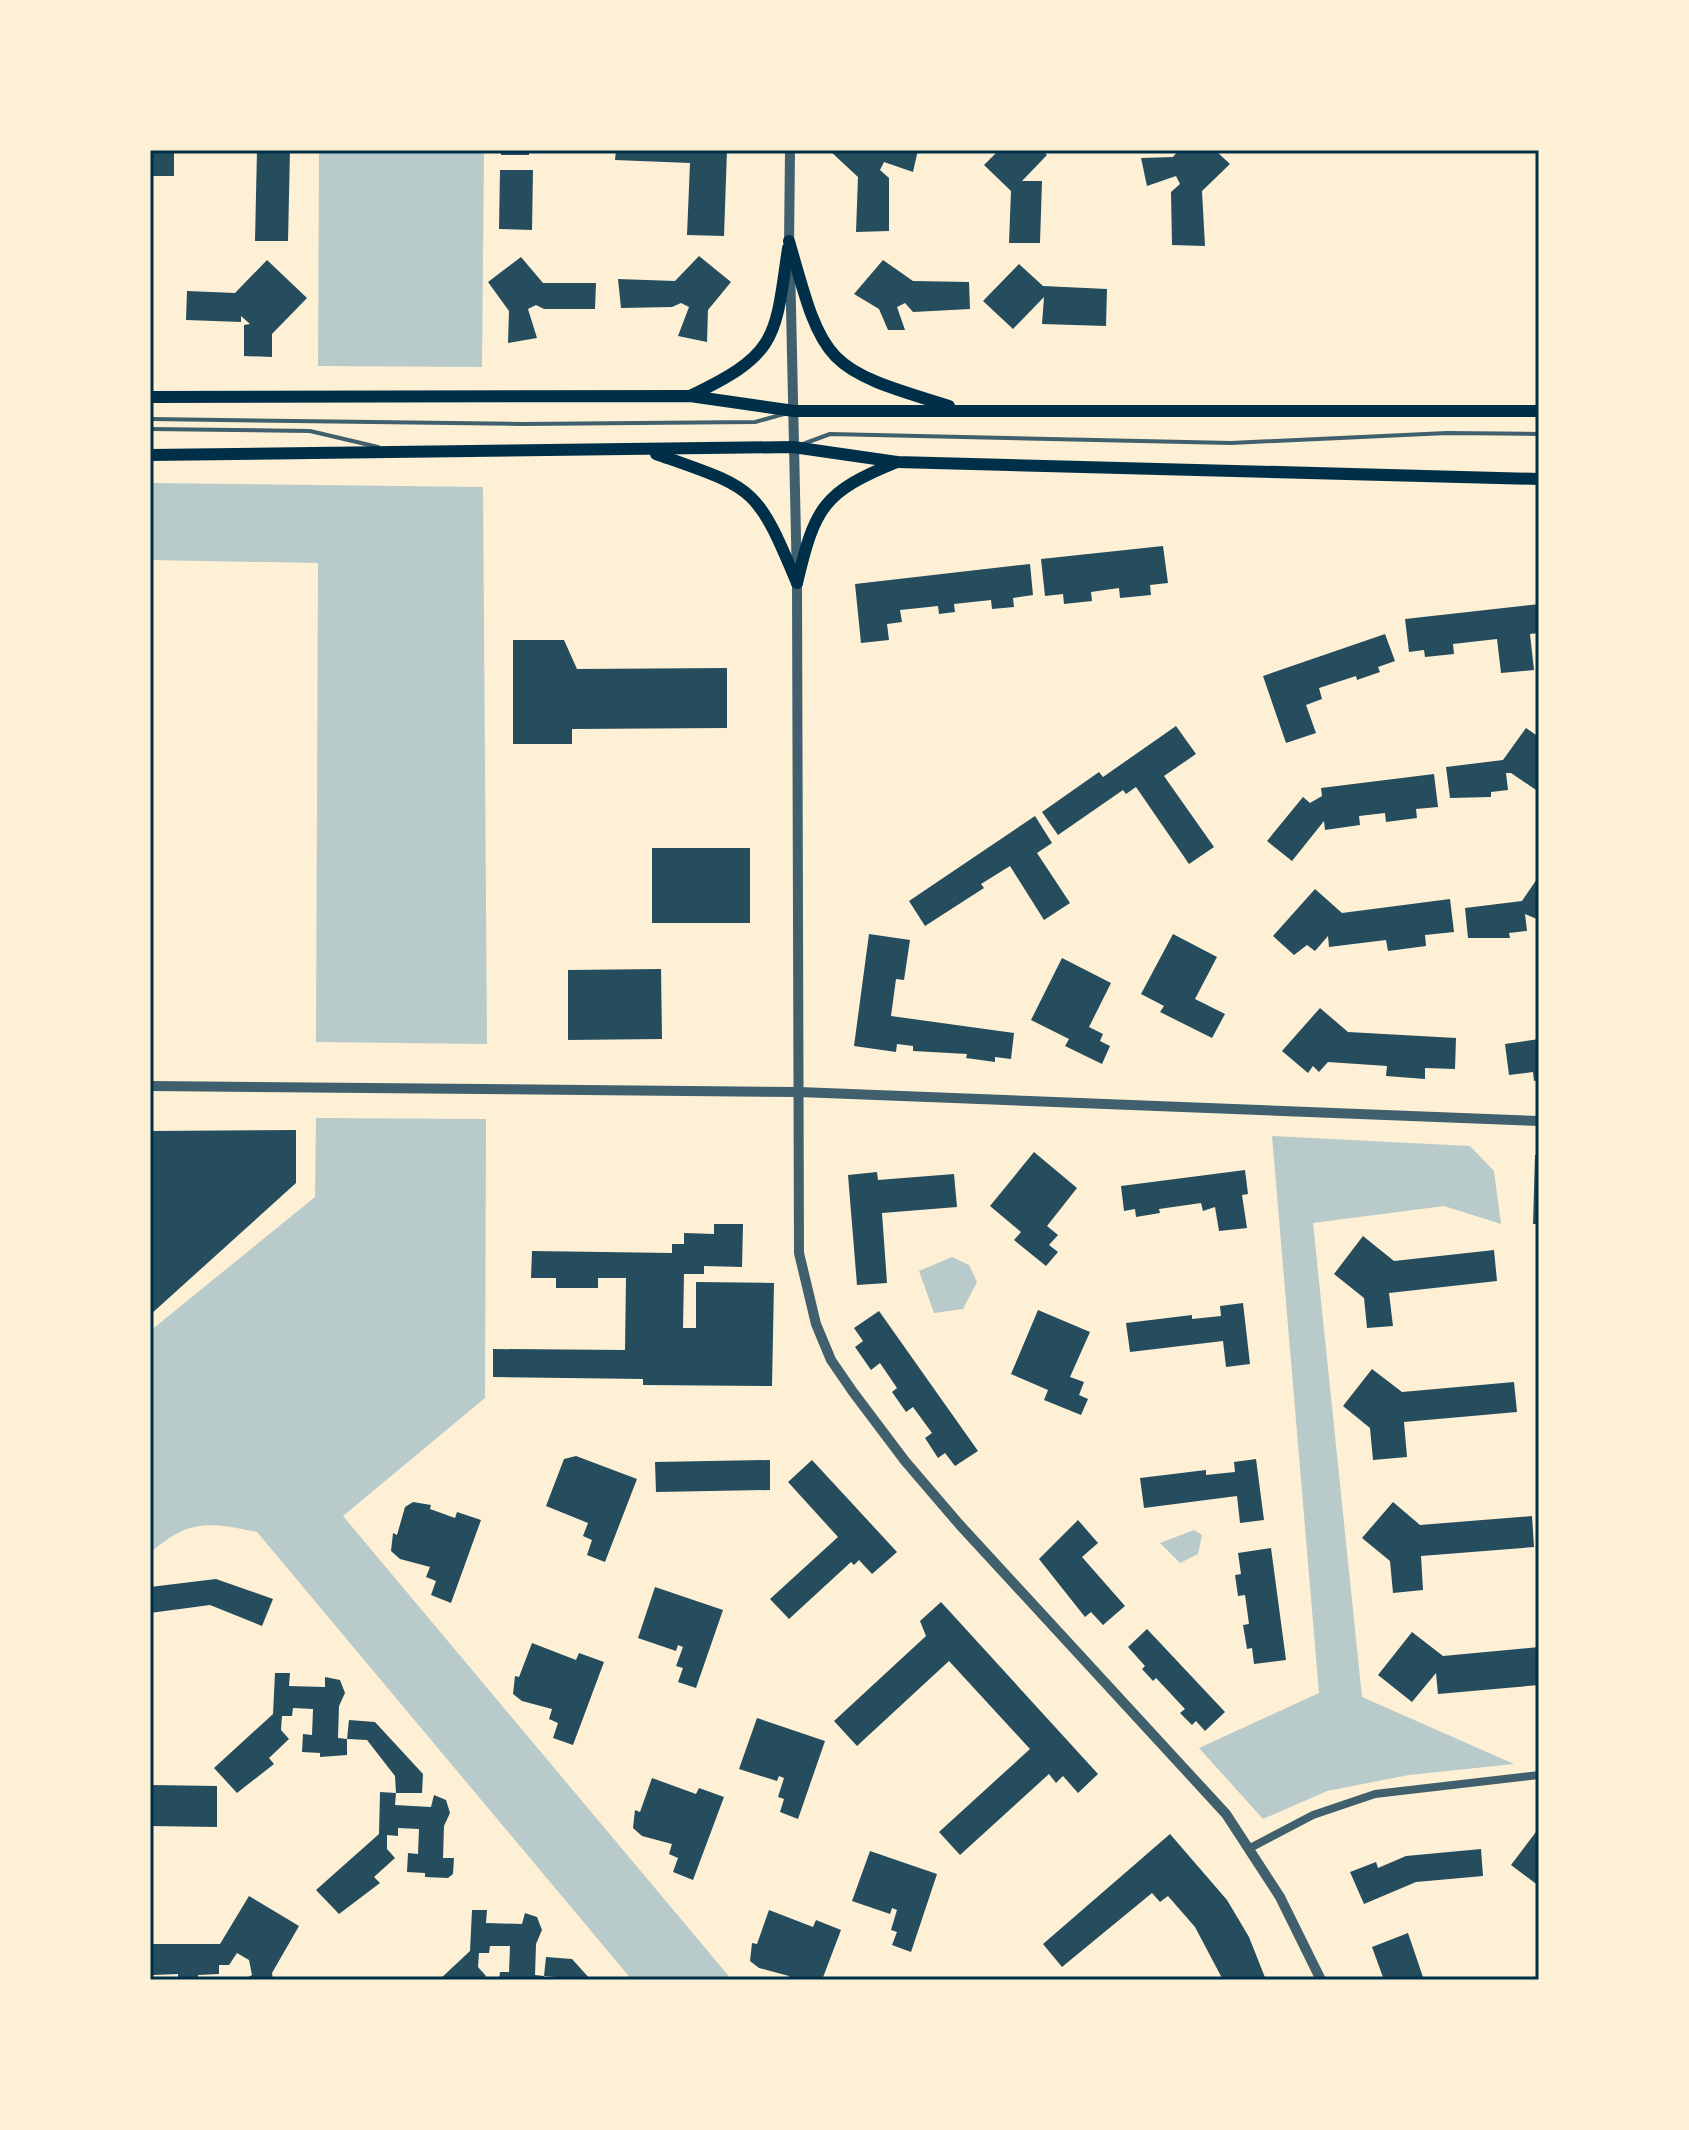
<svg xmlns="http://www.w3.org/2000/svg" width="1689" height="2130" font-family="'Golos Text',sans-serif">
  <rect width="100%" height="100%" fill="#fdf0d5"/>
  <g fill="#b9caca">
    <polygon points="319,150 484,150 482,367 318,366"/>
    <polygon points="150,483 483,487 487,1044 316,1042 318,563 150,560"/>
    <path d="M316 1118 486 1119 485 1398 343 1516 732 1980H632L257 1532C208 1522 189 1519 150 1553V1331L315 1197Z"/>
    <polygon points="1272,1136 1470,1146 1494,1171 1501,1224 1444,1206 1313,1223 1362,1697 1514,1764 1409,1775 1327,1791 1263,1819 1199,1748 1319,1693"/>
    <polygon points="952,1257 969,1265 977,1282 963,1309 934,1313 919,1271"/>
    <polygon points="1194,1530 1202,1535 1198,1554 1180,1563 1160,1543"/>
  </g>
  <g fill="#264d5e">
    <rect x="150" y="150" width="24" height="26"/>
    <polygon points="257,150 290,150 288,241 255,241"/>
    <rect x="501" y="150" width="28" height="5"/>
    <polygon points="616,150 727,150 724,236 687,235 690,163 615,160"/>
    <polygon points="829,150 918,150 913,172 884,162 880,170 889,178 889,231 856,232 858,177"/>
    <polygon points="999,150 1042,150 1047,155 1022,181 1042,181 1040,243 1009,243 1011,191 984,165"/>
    <polygon points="1179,150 1215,150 1230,164 1202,191 1205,246 1172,245 1171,192 1180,184 1176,176 1147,186 1141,158 1173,157"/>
    <polygon points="500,170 533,170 532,230 499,229"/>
    <polygon points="699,256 731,282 708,310 707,342 678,336 689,307 681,303 672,307 621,308 618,279 675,281"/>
    <polygon points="521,257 543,283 596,283 595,309 544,309 536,305 528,309 537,338 508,343 509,311 488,282"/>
    <polygon points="267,260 307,298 272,334 272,357 244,356 244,325 250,324 241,316 241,322 186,320 187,291 235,293"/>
    <polygon points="883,260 913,281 969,282 970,309 913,312 905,303 897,307 905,330 888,330 879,309 854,294"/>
    <polygon points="1019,264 1043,286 1107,289 1106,326 1042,324 1044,297 1013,329 983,301"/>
    <polygon points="1163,546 1168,583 1150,585 1151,595 1120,598 1119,588 1091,592 1092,601 1064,604 1063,594 1045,596 1041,559"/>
    <polygon points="1030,564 1033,595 1013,598 1014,607 992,609 991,600 954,604 955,612 939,614 938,606 900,610 902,622 887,624 889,640 861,643 855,584"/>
    <polygon points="1539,604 1539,633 1530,634 1534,670 1501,673 1497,639 1453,644 1454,654 1425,657 1424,650 1409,652 1405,619"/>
    <polygon points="1385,634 1395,661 1378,667 1380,672 1357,680 1356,676 1319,688 1322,699 1306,705 1316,733 1286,743 1263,676"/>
    <polygon points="513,640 564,640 577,669 727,668 727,728 572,729 572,744 513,744"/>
    <polygon points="1176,726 1196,754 1164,776 1214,847 1189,864 1136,787 1126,794 1123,790 1058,835 1042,812 1099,772 1103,777"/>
    <polygon points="1526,728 1539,737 1539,792 1511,773 1506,773 1508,790 1491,792 1491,797 1450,798 1446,767 1503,760"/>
    <polygon points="1434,774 1438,807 1416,809 1417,818 1386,822 1385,813 1359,816 1360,825 1325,830 1324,821 1292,861 1267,841 1303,797 1310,803 1322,796 1321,788"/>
    <polygon points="1035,816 1052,843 1037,853 1070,903 1044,920 1010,866 981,884 984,888 925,926 909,901"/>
    <rect x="652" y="848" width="98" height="75"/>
    <polygon points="1539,876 1539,920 1525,914 1527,931 1509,933 1510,938 1468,938 1465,908 1522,901"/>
    <polygon points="1315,889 1342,913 1450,899 1454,932 1425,935 1426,946 1388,951 1386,940 1329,947 1328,936 1315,951 1307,945 1294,955 1273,936"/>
    <polygon points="869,934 910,940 904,980 896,979 891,1016 1014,1033 1011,1059 995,1057 995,1062 966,1058 967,1054 913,1051 913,1046 897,1044 896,1052 854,1046"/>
    <polygon points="1173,934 1217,957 1195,999 1225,1014 1212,1038 1160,1012 1164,1006 1141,994"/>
    <polygon points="1062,958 1111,983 1089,1027 1103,1034 1100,1041 1110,1046 1102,1064 1065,1046 1069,1039 1031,1020"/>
    <polygon points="661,969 662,1039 568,1040 568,970"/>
    <polygon points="1320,1008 1348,1032 1456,1038 1455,1069 1425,1068 1425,1079 1386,1076 1387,1066 1328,1062 1319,1072 1313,1066 1308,1073 1282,1051"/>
    <polygon points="1539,1039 1539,1080 1534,1081 1533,1072 1509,1075 1505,1044"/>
    <polygon points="296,1130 296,1183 150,1315 150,1131"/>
    <polygon points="1034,1152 1077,1188 1047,1226 1058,1235 1049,1245 1058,1252 1046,1266 1014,1240 1021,1232 990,1206"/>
    <polygon points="1535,1155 1539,1155 1539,1224 1533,1224"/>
    <polygon points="1245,1170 1248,1194 1242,1195 1247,1228 1219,1231 1215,1207 1203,1211 1201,1203 1159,1209 1160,1213 1136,1217 1135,1209 1124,1211 1121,1186"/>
    <polygon points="877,1172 878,1180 954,1174 957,1207 882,1213 887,1283 857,1285 848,1175"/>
    <polygon points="714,1224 743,1224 742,1267 704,1266 704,1274 684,1274 683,1328 696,1328 696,1282 774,1283 772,1386 643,1385 643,1379 493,1377 493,1349 625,1350 626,1278 598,1278 598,1288 556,1288 556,1278 531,1278 532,1251 672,1253 672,1244 684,1244 684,1233 714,1234"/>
    <polygon points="1363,1236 1394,1261 1494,1250 1497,1281 1389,1293 1393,1326 1367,1328 1364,1298 1334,1274"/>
    <polygon points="1243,1303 1250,1364 1226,1367 1223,1341 1130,1352 1126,1323 1192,1315 1192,1319 1221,1316 1220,1306"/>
    <polygon points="1038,1310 1090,1332 1070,1377 1084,1382 1079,1395 1088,1399 1081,1415 1044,1400 1048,1390 1011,1374"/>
    <polygon points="879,1311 978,1451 955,1466 945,1453 938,1458 925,1438 932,1433 913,1407 906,1412 892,1392 897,1388 880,1363 871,1370 855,1347 863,1341 854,1328"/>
    <polygon points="1372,1369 1402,1392 1514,1382 1517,1412 1404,1422 1407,1457 1373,1460 1370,1428 1343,1406"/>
    <polygon points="576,1456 637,1479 605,1562 587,1555 592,1540 583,1536 588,1523 546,1506 564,1459"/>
    <polygon points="1256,1459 1264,1520 1240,1523 1237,1496 1144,1508 1140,1478 1206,1470 1206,1475 1235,1472 1234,1462"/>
    <polygon points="770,1460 770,1490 656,1492 655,1462"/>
    <polygon points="812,1460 897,1552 872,1574 859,1560 854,1565 851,1562 789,1619 770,1599 838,1537 788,1482"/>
    <polygon points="413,1502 431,1505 430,1509 455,1518 457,1512 481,1520 451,1603 431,1595 436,1581 426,1577 430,1567 400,1559 391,1551 393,1533 397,1535 405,1507"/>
    <polygon points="1393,1502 1420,1525 1532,1516 1534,1547 1421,1556 1423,1590 1393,1593 1390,1561 1362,1538"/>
    <polygon points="1078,1520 1098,1543 1082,1557 1125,1606 1103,1625 1091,1612 1085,1617 1039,1559"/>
    <polygon points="1271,1548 1286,1660 1254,1664 1252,1648 1247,1649 1243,1625 1249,1624 1245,1595 1238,1596 1235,1575 1241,1574 1238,1553"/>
    <polygon points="216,1579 273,1599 262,1626 210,1605 150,1613 150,1587"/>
    <polygon points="655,1587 723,1610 696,1688 678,1682 683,1668 676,1666 683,1647 678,1645 676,1651 638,1638"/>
    <polygon points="941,1602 1098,1774 1078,1793 1063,1776 1056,1783 1049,1774 960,1855 939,1832 1030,1749 949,1661 857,1746 834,1721 926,1636 920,1621"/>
    <polygon points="1147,1629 1225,1712 1205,1731 1196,1721 1192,1725 1180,1713 1185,1709 1156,1678 1153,1681 1142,1669 1145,1666 1128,1647"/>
    <polygon points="1412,1632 1443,1656 1539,1647 1539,1685 1438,1694 1436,1673 1412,1702 1378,1675"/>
    <polygon points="532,1643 576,1660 579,1653 604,1662 573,1745 553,1738 558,1723 549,1719 552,1709 522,1701 513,1694 515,1676 519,1677"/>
    <polygon points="275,1673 290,1673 289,1686 325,1687 325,1677 340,1680 345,1693 339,1706 338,1738 347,1739 347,1755 320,1757 320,1753 302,1752 303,1734 312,1735 313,1709 293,1708 292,1716 282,1716 281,1730 289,1739 269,1758 274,1764 237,1793 214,1768 273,1714"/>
    <polygon points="757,1718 825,1741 798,1819 780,1812 784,1799 778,1797 784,1778 779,1776 777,1781 739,1769"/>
    <polygon points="349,1720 375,1722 423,1774 422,1793 396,1793 395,1805 431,1807 434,1795 446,1800 450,1813 444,1826 443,1858 454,1858 453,1874 448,1878 425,1877 425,1873 407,1872 408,1853 418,1854 419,1829 398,1828 398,1836 387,1835 387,1849 395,1858 374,1877 380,1883 339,1914 316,1890 379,1834 380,1792 396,1793 395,1776 367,1740 347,1739"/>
    <polygon points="652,1778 696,1794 699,1788 724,1797 693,1880 673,1872 678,1858 669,1854 672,1844 642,1836 633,1828 635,1810 640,1812"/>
    <polygon points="150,1785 217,1786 217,1827 150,1826"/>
    <polygon points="1539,1828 1539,1886 1511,1865"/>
    <polygon points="1170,1834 1227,1900 1249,1937 1266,1980 1223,1980 1195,1927 1168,1896 1160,1902 1152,1893 1062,1967 1043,1944"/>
    <polygon points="1481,1849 1483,1876 1416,1882 1364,1904 1350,1872 1376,1862 1378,1868 1406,1856"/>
    <polygon points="870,1851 937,1874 911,1952 892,1945 897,1932 891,1930 897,1910 892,1908 890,1914 852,1901"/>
    <polygon points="249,1896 299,1926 272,1973 273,1980 243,1980 252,1975 249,1960 237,1953 229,1965 219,1965 219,1974 198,1975 198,1980 178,1980 178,1974 153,1975 153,1944 220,1944"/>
    <polygon points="472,1910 487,1910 486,1923 522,1924 525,1913 537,1917 542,1930 536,1944 535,1975 544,1976 546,1957 572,1959 591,1980 544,1976 544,1980 499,1980 500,1972 509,1972 510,1946 490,1946 489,1953 479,1953 478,1967 486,1976 482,1980 439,1980 470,1951"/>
    <polygon points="769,1910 813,1927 816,1920 841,1930 822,1980 788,1980 789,1976 759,1968 750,1961 752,1943 757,1944"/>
    <polygon points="1408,1933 1424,1980 1384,1980 1372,1947"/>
  </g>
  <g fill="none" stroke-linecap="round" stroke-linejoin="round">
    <g stroke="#3f606c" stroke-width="4">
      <polyline points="150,419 522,424 755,422 784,414"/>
      <polyline points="150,429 310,431 378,447"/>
      <polyline points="803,444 830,434 1231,443 1447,433 1539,434"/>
    </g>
    <polyline stroke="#3f606c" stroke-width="8" points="1250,1848 1313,1815 1375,1794 1539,1775"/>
    <g stroke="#3f606c" stroke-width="10">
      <polyline points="789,246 790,150"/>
      <polyline points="790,262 797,583 799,1253 816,1324 831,1360 853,1392 905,1461 959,1524 1226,1814 1280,1897 1321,1980"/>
      <polyline points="150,1086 799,1092 1539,1121"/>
    </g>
    <g stroke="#003049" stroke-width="12">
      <path d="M789 241C824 366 824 368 949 406"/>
      <path d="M690 396C778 354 775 339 788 248"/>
      <polyline points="150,397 690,396 794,411 1539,411"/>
      <path d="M656 454C755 489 756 485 797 583"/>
      <polyline points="150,455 793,447 897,462 1539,479"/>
      <path d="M797 583C815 507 823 492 897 462"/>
    </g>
  </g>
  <rect width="1689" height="2130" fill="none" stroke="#fdf0d5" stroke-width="304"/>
  <rect x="152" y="152" width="1385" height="1826" fill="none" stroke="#003049" stroke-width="3"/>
</svg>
